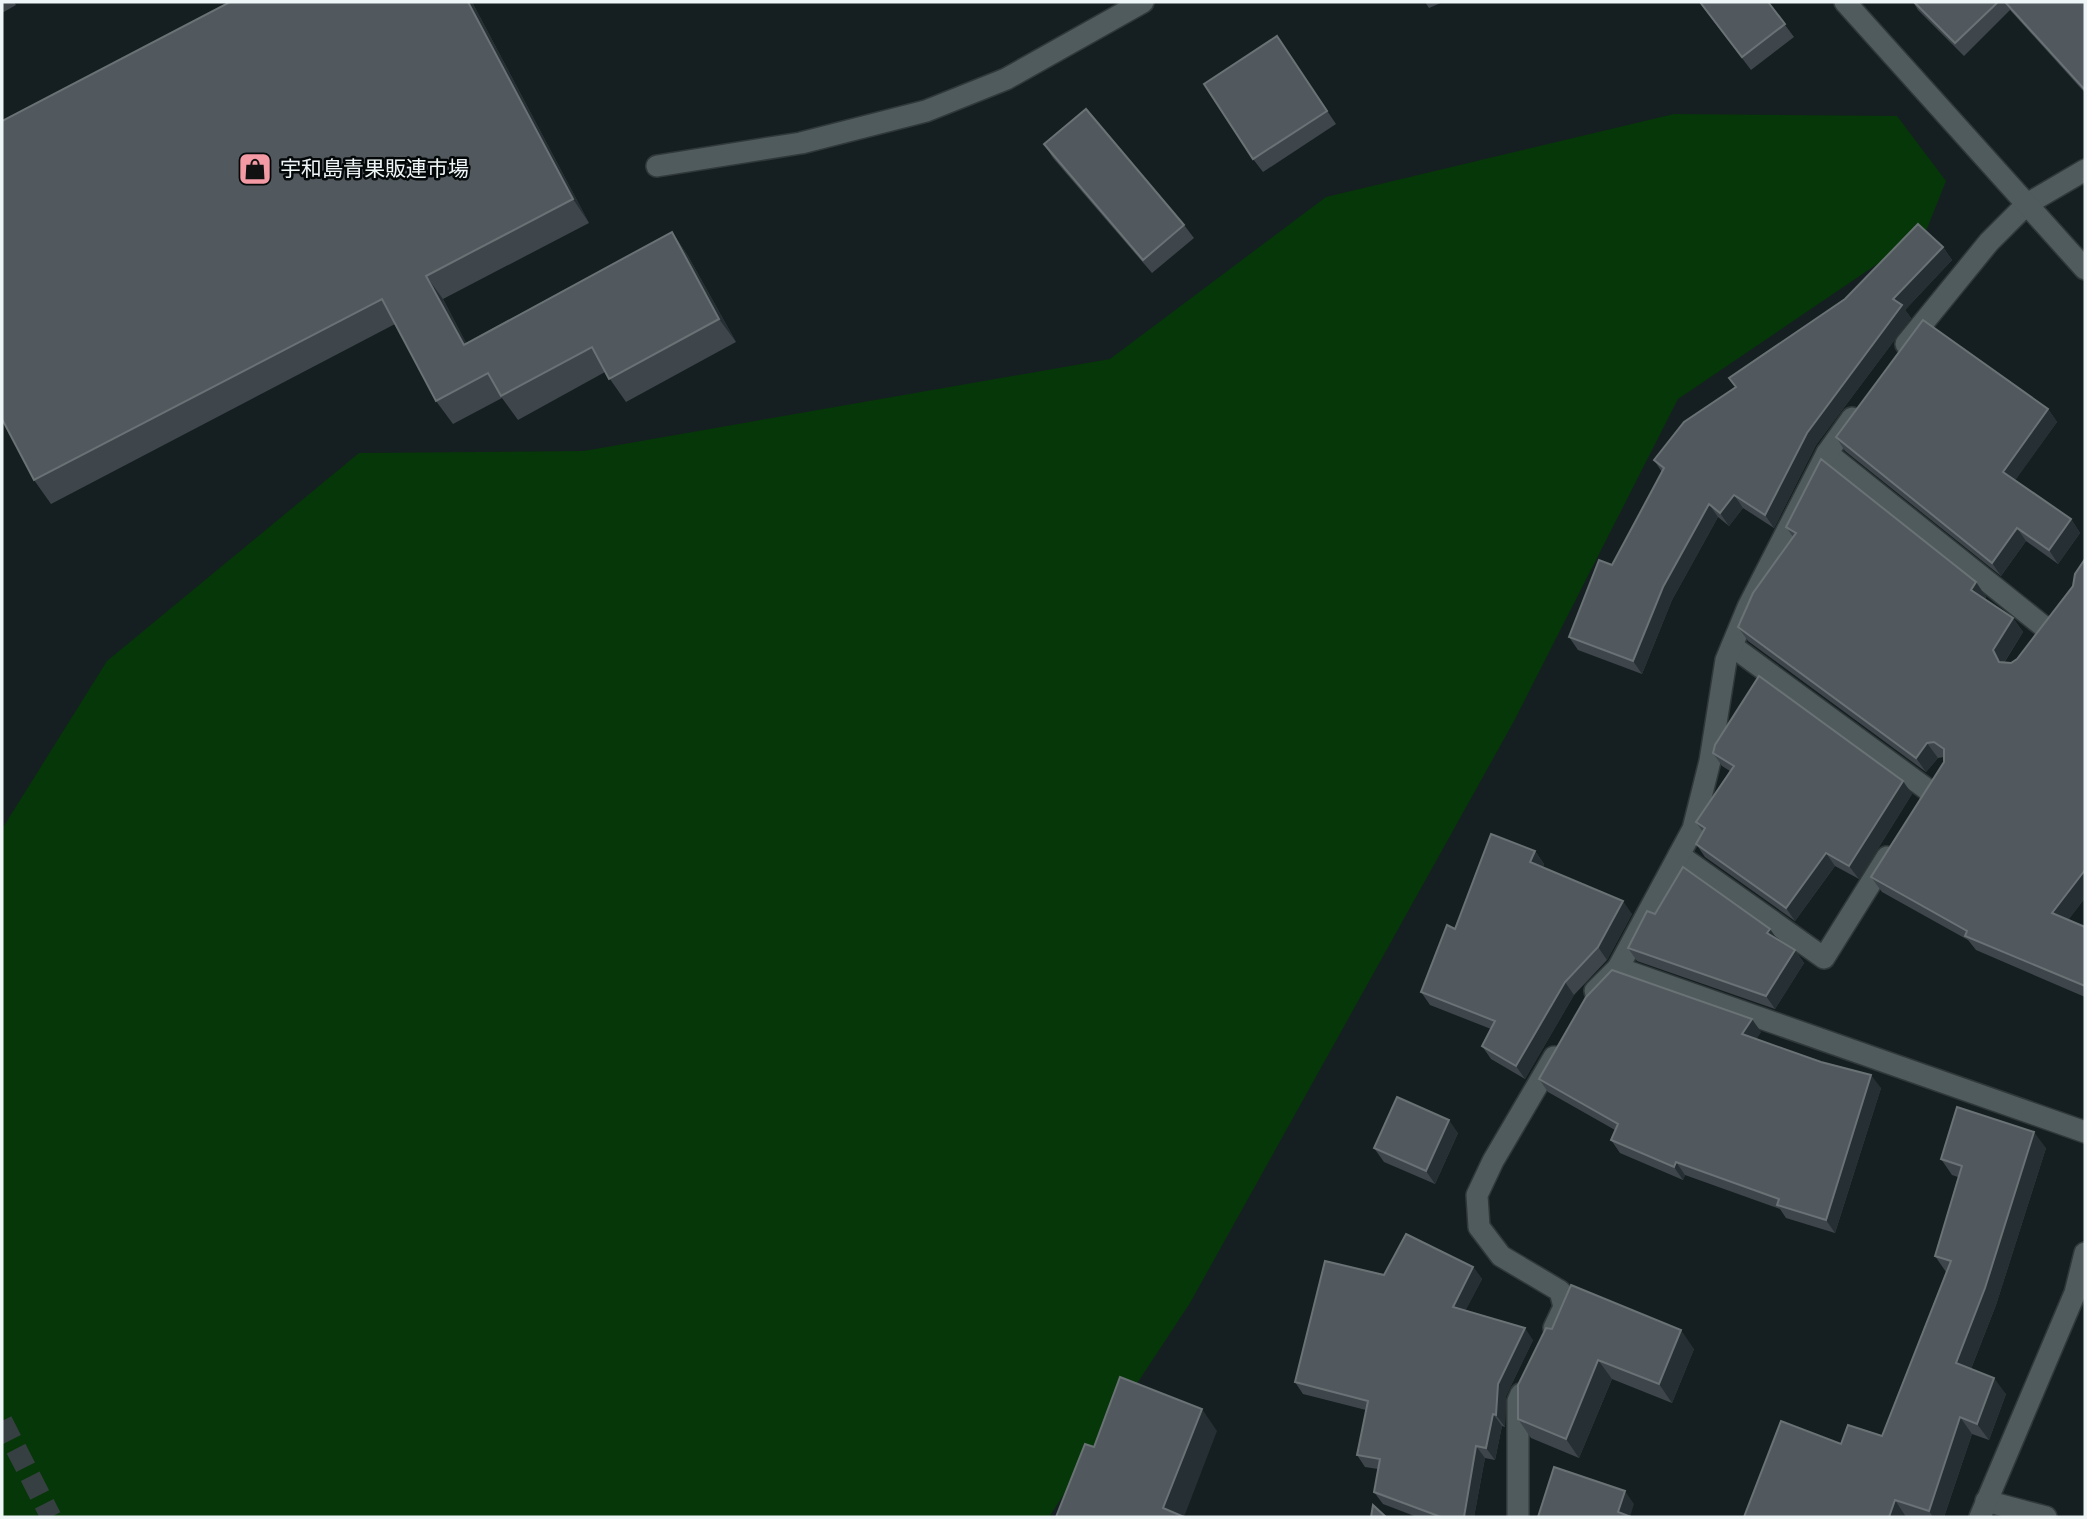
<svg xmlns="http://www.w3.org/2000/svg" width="2087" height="1519" font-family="Jost,'Noto Sans JP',sans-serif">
  <rect width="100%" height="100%" fill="#151f21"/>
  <polygon fill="#063708" points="1674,114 1897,116 1946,181 1926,231 1678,399 1514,721 1190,1303 1049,1517 2,1517 2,829 107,661 359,453 584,451 1110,359 1326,197"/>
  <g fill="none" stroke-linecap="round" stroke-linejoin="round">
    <polyline stroke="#363f41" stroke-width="21" stroke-dasharray="21 10" stroke-linecap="butt" points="2,1421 51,1517"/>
    <defs>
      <polyline id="service" points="1986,1501 2046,1517"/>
      <g id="minor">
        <polyline points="657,166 801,143 926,111 1006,79 1143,2"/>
        <polyline points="1906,344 1989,242 2027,204 2085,170"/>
        <polyline points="1827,453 2043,626"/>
        <polyline points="1732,646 1928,790"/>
        <polyline points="1679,855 1824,958 1887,857"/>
        <polyline points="1618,968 2085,1132"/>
        <polyline points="1595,991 1618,968 1693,829 1710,761 1726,660 1748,607 1827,453 1852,418"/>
        <polyline points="1554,1057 1493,1161 1477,1195 1479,1227 1501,1256 1560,1291 1564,1307 1554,1328"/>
        <polyline points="1518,1517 1518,1401 1521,1394"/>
        <polyline points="1980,1517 2075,1293 2085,1253"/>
      </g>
      <polyline id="tertiary" points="1845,2 2085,269"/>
    </defs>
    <use href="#service" stroke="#31383a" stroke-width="24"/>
    <use href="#minor" stroke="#31383a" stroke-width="24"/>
    <use href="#tertiary" stroke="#31383a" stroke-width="24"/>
    <use href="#service" stroke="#4f5b5d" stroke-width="21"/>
    <use href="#minor" stroke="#4f5b5d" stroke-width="21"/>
    <use href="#tertiary" stroke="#4f5b5d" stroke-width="21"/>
  </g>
  <g fill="#3e464c">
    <polygon points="2,2 14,2 16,5 2,13"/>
    <polygon points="472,2 589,223 443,299 466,343 672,232 688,256 736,342 626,402 605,372 518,420 502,398 453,424 436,401 395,324 51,504 34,480"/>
    <polygon points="1425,2 1443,2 1429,8"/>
    <polygon points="1699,2 1768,2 1794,37 1751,70"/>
    <polygon points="1913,2 2085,2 2085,93 2010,10 1964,56 1918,10"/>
    <polygon points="1277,36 1336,124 1263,172 1253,159"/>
    <polygon points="1044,144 1184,225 1194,238 1152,273 1053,158"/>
    <polygon points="1943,247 1952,260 1905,310 1911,318 1816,445 1774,528 1743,508 1729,526 1718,517 1672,600 1642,674 1578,650 1569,637 1612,565 1662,472 1654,460 1736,387 1729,378"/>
    <polygon points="2048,409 2057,422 2015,480 2071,519 2080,533 2058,564 2026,541 2001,576 1845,451 1836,437"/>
    <polygon points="1786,527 1976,582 1986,597 1985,599 2013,618 2023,632 2004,663 2011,663 2017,659 2073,586 2085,559 2085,898 2068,920 2085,927 2085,997 1976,950 1968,940 1882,892 1871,877 1944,762 1944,757 1938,758 1926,772 1748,641 1738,627 1793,537"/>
    <polygon points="1713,753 1912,794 1859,879 1835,866 1795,921 1705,857 1696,844 1703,832 1696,822 1730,771 1722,766"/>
    <polygon points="1535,851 1544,864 1543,867 1632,914 1607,960 1574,995 1525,1079 1491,1059 1482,1046 1491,1029 1430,1005 1421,992 1455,929"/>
    <polygon points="1655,914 1777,939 1795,950 1804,963 1775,1009 1637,961 1628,948"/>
    <polygon points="1761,1032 1756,1039 1881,1088 1835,1233 1786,1218 1780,1209 1685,1175 1683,1180 1620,1153 1611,1140 1615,1130 1548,1092 1539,1079"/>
    <polygon points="1458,1133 1435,1184 1384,1162 1374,1148"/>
    <polygon points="2046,1148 1996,1305 1971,1369 2006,1394 1989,1440 1972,1434 1944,1517 1906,1517 1841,1444 1882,1436 1946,1272 1935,1256 1958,1177 1952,1175 1941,1159"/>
    <polygon points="1473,1267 1482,1279 1465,1311 1533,1340 1506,1396 1505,1427 1502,1426 1495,1460 1485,1458 1474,1517 1417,1517 1383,1504 1374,1492 1378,1469 1365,1467 1357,1455 1366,1410 1303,1394 1295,1382 1384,1275"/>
    <polygon points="1552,1329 1694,1349 1672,1403 1612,1379 1579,1458 1531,1438 1518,1419"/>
  </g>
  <g fill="#262f33">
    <polygon points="468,2 472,2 589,223 573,199"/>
    <polygon points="672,232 688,256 736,342 719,319"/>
    <polygon points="1943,247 1952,260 1905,310 1911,318 1816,445 1774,528 1765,515 1807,433 1893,299"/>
    <polygon points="426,276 443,299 480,369 464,345"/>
    <polygon points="2048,409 2057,422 2012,485 2003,472"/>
    <polygon points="1734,495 1743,508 1729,526 1720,513"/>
    <polygon points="1709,504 1718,517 1672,600 1642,674 1633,661 1663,587"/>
    <polygon points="2071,519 2080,533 2058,564 2049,550"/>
    <polygon points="2017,528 2026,541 2001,576 1992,563"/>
    <polygon points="1976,582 1986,597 1981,605 1971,590"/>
    <polygon points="2013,618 2023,632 2003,664 1999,662 1993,650"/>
    <polygon points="1927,743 1938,758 1926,772 1916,758"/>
    <polygon points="1903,781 1912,794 1859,879 1849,866"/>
    <polygon points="1535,851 1544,864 1540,875 1530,862"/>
    <polygon points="1826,853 1835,866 1795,921 1786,908"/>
    <polygon points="2085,870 2085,898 2062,928 2052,913"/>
    <polygon points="1623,901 1632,914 1607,960 1598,947"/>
    <polygon points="1770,929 1780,943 1767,933"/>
    <polygon points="1795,950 1804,963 1775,1009 1766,996"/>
    <polygon points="1565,982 1574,995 1525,1079 1516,1066"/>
    <polygon points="1752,1019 1761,1032 1751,1048 1742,1034"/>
    <polygon points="1871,1075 1881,1088 1835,1233 1826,1220"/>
    <polygon points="1449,1120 1458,1133 1435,1184 1426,1171"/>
    <polygon points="2034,1132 2046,1148 1996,1305 1967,1379 1956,1363"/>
    <polygon points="1676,1162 1685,1175 1683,1180 1674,1167"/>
    <polygon points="1473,1267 1482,1279 1461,1319 1453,1307"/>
    <polygon points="1525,1328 1533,1340 1506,1396 1505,1427 1496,1415 1498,1384"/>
    <polygon points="1681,1330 1694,1349 1672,1403 1659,1384"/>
    <polygon points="1598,1360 1612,1379 1579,1458 1566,1439"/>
    <polygon points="1994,1378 2006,1394 1989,1440 1977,1424"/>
    <polygon points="1202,1409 1217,1431 1184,1517 1163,1508"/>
    <polygon points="1493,1414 1502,1426 1495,1460 1486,1448"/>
    <polygon points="1960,1417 1972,1434 1944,1517 1933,1517 1929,1511"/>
    <polygon points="1476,1446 1485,1458 1474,1517 1464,1517"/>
    <polygon points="1625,1491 1634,1504 1630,1517 1618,1512"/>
    <polygon points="1895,1500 1906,1517 1889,1517"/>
  </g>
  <g fill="#51595e" stroke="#6a7276" stroke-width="2">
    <polygon points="230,2 468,2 573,199 426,276 464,345 672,232 719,319 609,379 592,347 501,396 488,373 436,401 382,299 34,480 2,419 2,121"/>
    <polygon points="1700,2 1768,2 1785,24 1742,57"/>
    <polygon points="1914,2 1998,2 1955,43"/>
    <polygon points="2005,2 2085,2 2085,90"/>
    <polygon points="1277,36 1327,111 1253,159 1204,84"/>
    <polygon points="1086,109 1184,225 1143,260 1044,144"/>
    <polygon points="1918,224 1943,247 1893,299 1902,305 1807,433 1765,515 1734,495 1720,513 1709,504 1663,587 1633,661 1569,637 1599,560 1612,565 1664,468 1654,460 1684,422 1736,387 1729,378 1845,299"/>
    <polygon points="1923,320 2048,409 2003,472 2071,519 2049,550 2017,528 1992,563 1836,437"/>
    <polygon points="1821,459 1976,582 1971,590 2013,618 1993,650 1999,662 2011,663 2017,659 2073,586 2075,574 2085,559 2085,870 2052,913 2085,927 2085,986 1965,936 1967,931 1871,877 1944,762 1944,749 1934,742 1927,743 1916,758 1738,627 1753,593 1796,533 1786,527"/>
    <polygon points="1759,676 1903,781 1849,866 1826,853 1786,908 1696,844 1705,828 1696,822 1734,766 1713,753 1715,745"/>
    <polygon points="1491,834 1535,851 1530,862 1623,901 1598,947 1565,982 1516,1066 1482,1046 1495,1021 1421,992 1447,925 1455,929"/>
    <polygon points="1683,867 1770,929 1767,933 1795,950 1766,996 1628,948 1647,911 1655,914"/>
    <polygon points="1612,970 1752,1019 1742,1034 1821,1062 1871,1075 1826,1220 1777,1205 1779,1199 1676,1162 1674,1167 1611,1140 1618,1124 1539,1079 1586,997"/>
    <polygon points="1397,1097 1449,1120 1426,1171 1374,1148"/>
    <polygon points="1957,1107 2034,1132 1985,1288 1956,1363 1994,1378 1977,1424 1960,1417 1929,1511 1895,1500 1889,1517 1744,1517 1781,1421 1841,1444 1848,1425 1882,1436 1951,1261 1935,1256 1962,1166 1941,1159"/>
    <polygon points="1406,1234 1473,1267 1453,1307 1525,1328 1498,1384 1496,1415 1493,1414 1486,1448 1476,1446 1464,1517 1441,1517 1374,1492 1380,1459 1357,1455 1368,1401 1295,1382 1325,1261 1384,1275"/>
    <polygon points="1571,1285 1681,1330 1659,1384 1598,1360 1566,1439 1518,1419 1518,1385 1546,1328 1552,1329"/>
    <polygon points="1120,1377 1202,1409 1163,1508 1184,1517 1056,1517 1085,1444 1094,1447"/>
    <polygon points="1554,1467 1625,1491 1618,1512 1631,1517 1538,1517"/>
    <polygon points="1373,1505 1386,1517 1371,1517"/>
  </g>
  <defs>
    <symbol id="shop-square" viewBox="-11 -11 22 22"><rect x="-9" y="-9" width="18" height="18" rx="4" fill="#f49aa5" stroke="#050809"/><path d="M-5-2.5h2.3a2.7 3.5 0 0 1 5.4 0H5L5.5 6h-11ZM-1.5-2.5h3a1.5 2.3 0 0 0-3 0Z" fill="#111"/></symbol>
  </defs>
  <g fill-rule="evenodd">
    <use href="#shop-square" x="236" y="150" width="38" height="38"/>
  </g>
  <g text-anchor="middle" stroke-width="5" stroke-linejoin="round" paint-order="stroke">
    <g font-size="21" fill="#eff6f7" stroke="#050809" text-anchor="start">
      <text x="280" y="176">宇和島青果販連市場</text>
    </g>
  </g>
  <rect width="2087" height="1519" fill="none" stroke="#eff6f7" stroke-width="7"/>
</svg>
